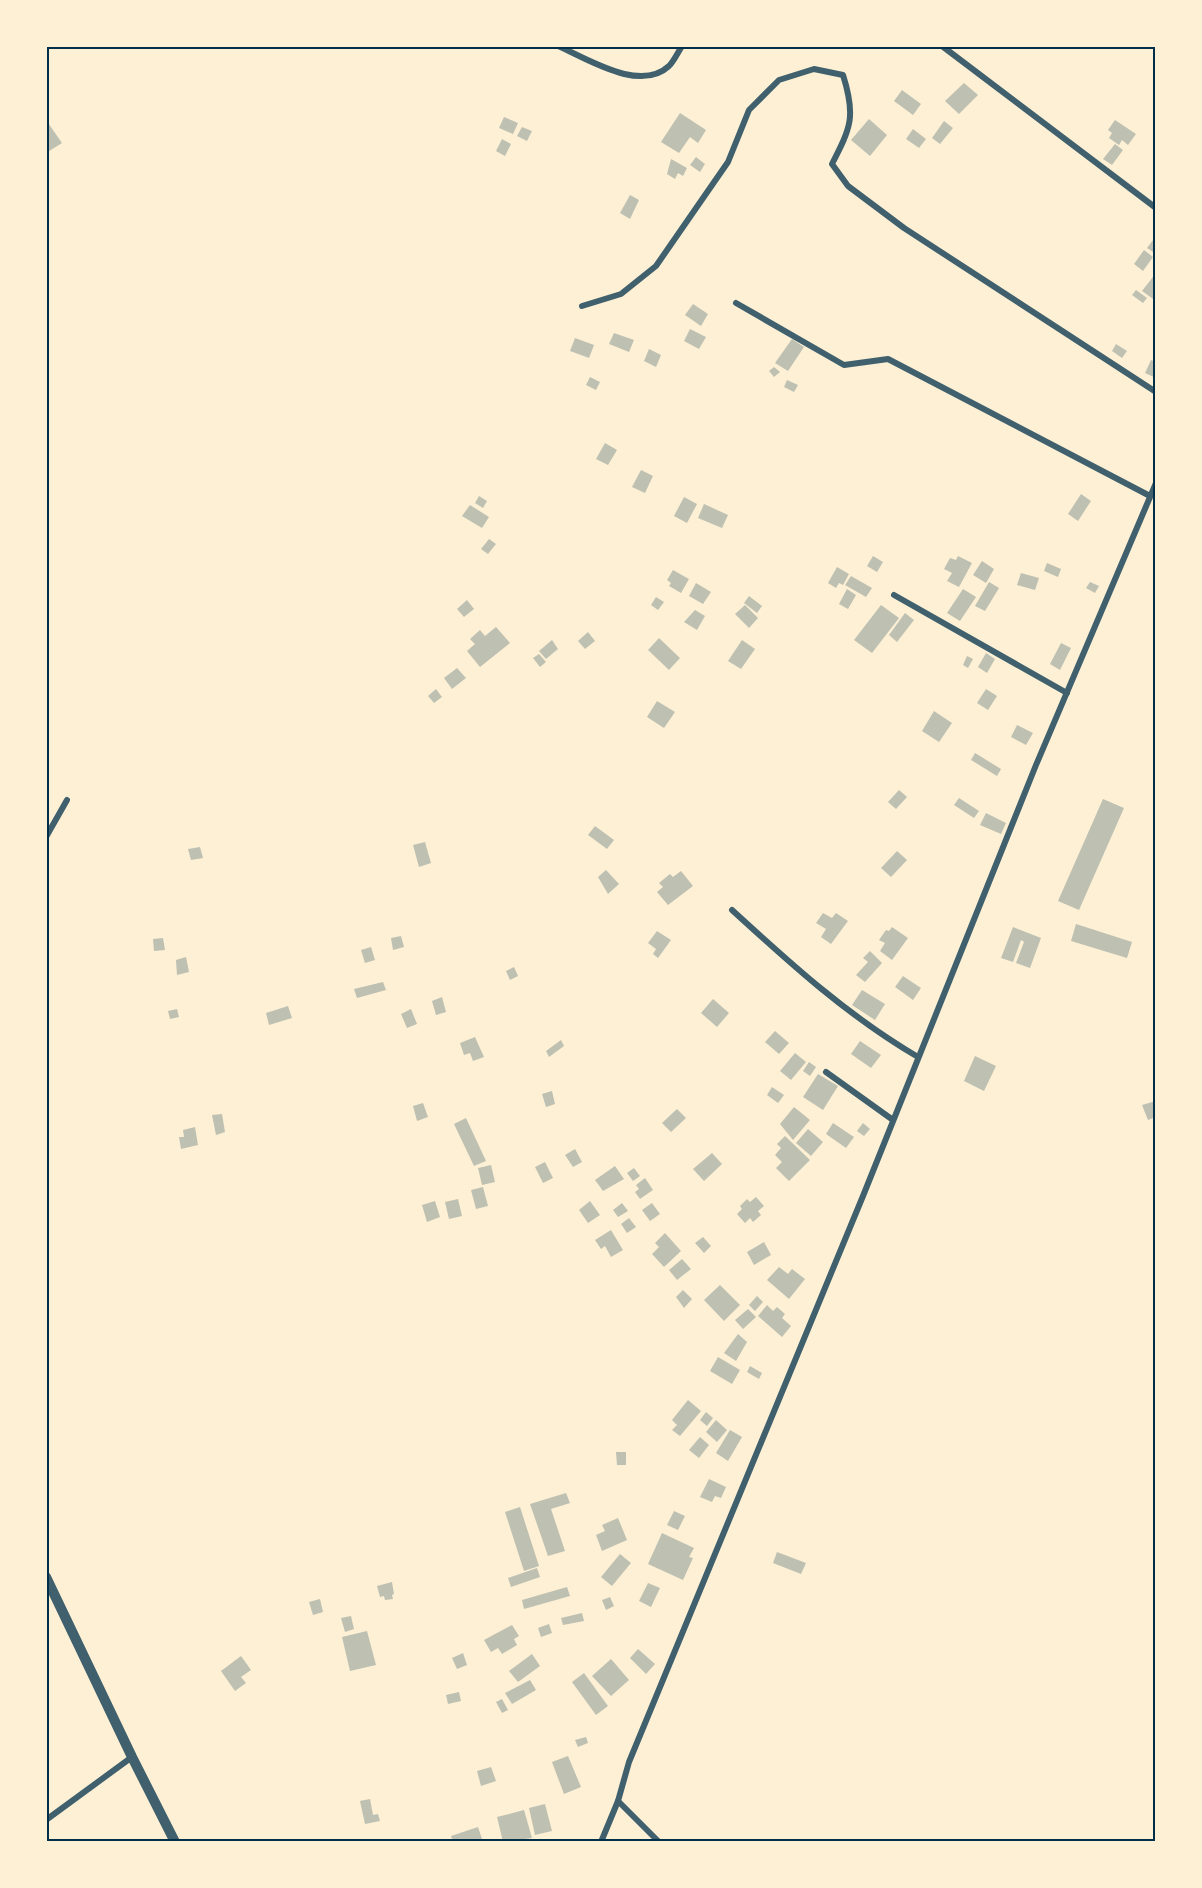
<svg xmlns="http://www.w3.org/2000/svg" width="1202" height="1888" font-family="'Source Serif 4',serif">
  <rect width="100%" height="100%" fill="#fdf0d5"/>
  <g fill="#bec0b2">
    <polygon points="964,83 978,95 959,114 945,101"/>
    <polygon points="902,90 921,104 913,115 894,101"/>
    <polygon points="680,113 706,130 698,143 690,137 679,153 661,142"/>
    <polygon points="504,117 518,123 513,134 499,128"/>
    <polygon points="869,119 887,135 870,156 851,140"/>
    <polygon points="46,120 62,143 46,153"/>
    <polygon points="1115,120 1136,134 1128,145 1122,140 1119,145 1109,138 1112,133 1108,130"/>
    <polygon points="944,121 953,128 940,144 932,138"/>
    <polygon points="522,127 532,131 527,141 517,136"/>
    <polygon points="913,129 926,139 919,148 906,139"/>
    <polygon points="502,139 511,144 505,156 496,151"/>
    <polygon points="1115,144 1123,150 1112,165 1103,159"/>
    <polygon points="696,157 705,164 700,172 690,165"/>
    <polygon points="671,159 687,168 683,176 678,173 675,179 667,174"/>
    <polygon points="630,195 639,200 630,219 620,213"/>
    <polygon points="1156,236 1156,254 1147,248"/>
    <polygon points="1144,250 1153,257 1143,271 1134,264"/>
    <polygon points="1156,273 1156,301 1142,291"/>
    <polygon points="1136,290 1147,298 1143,303 1132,295"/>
    <polygon points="693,304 708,314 701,326 685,315"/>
    <polygon points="690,329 706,337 699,349 684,341"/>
    <polygon points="614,333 634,340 629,352 609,344"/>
    <polygon points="575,338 594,345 589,358 570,351"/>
    <polygon points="792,339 804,347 788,371 775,363"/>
    <polygon points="1116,344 1127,351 1122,358 1112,351"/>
    <polygon points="649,349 661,355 656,367 644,361"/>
    <polygon points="1151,360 1156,362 1156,378 1145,373"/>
    <polygon points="774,367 780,372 774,377 769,371"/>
    <polygon points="590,377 600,382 596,390 586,385"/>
    <polygon points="787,380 798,385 794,392 784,387"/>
    <polygon points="605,443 617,450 608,465 596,459"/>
    <polygon points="641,470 653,476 645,493 632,487"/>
    <polygon points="1081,494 1091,501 1078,521 1068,514"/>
    <polygon points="479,496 487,501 483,508 475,503"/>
    <polygon points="684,497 697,504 687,523 674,516"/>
    <polygon points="704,504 728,515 722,528 698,518"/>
    <polygon points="470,505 489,517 482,528 462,516"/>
    <polygon points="489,539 496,544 488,554 481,549"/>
    <polygon points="873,556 883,562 877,572 867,566"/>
    <polygon points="958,556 972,563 959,587 947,581 952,573 944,569 950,558 956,560"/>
    <polygon points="982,561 994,569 986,583 973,575"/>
    <polygon points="1047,563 1061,569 1058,577 1044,571"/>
    <polygon points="837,567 849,574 843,585 839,583 836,588 828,583"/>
    <polygon points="673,570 689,579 681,593 669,586 671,583 667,580"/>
    <polygon points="1021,573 1039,578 1035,590 1017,585"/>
    <polygon points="851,576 872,588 866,597 845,585"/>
    <polygon points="989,582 999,588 985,611 975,606"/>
    <polygon points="1090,582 1099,586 1095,593 1086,588"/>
    <polygon points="696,583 711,592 703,604 689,596"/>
    <polygon points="847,589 856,595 848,609 839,604"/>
    <polygon points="963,589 976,597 960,621 947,613"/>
    <polygon points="749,596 762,606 757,613 744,603"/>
    <polygon points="656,597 664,602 658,610 651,605"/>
    <polygon points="467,600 474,609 464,617 457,609"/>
    <polygon points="745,605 758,618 749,628 735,614"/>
    <polygon points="881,605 899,618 872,653 854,640"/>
    <polygon points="695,610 705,616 697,630 684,622"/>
    <polygon points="905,613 914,620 897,642 889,635"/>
    <polygon points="496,627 510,643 480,667 467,651 475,644 470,639 480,630 485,636"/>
    <polygon points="588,632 595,641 585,649 578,641"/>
    <polygon points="659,638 680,658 669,670 648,650"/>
    <polygon points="552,640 558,649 546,659 539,651"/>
    <polygon points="742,640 755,649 741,669 728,661"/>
    <polygon points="1061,643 1071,648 1060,670 1050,664"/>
    <polygon points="986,653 995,659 987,673 978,667"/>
    <polygon points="539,654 546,662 540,667 533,658"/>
    <polygon points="967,656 973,659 968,668 963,665"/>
    <polygon points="457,668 466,678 452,689 444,678"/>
    <polygon points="436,689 442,697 434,703 428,696"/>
    <polygon points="986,689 997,696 988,710 977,703"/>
    <polygon points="657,701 675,712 664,728 647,717"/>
    <polygon points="934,711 952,723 939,742 922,731"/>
    <polygon points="1017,725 1033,733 1026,745 1011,737"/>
    <polygon points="975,753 1001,769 997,776 971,760"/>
    <polygon points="899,790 907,797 896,809 888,802"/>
    <polygon points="959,798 979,811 974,818 954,805"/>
    <polygon points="1103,799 1124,808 1079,910 1058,901"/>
    <polygon points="986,813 1006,823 1001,834 980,825"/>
    <polygon points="595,826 614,840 607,849 588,835"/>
    <polygon points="425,842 431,863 419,867 413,845"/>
    <polygon points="200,847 203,858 191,860 188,849"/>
    <polygon points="897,851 907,860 891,877 881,868"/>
    <polygon points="606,870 619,884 608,894 598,877"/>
    <polygon points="681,871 693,886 668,905 657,892 663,887 659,883 670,874 673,877"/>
    <polygon points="823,913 832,918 836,913 848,921 831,944 821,937 826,929 816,923"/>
    <polygon points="1076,924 1132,942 1127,958 1071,941"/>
    <polygon points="892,927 908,938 892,960 880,951 885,943 879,940 886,930 889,931"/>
    <polygon points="1013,927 1041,938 1030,968 1016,963 1024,942 1021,940 1013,962 1001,958"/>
    <polygon points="657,931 671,940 658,958 653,954 656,949 648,943"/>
    <polygon points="401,936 404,947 393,950 391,938"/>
    <polygon points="163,938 165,950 154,951 153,939"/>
    <polygon points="371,947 375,960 365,963 361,950"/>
    <polygon points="870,951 882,963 865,982 856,975 868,962 863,958"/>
    <polygon points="186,957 189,972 177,975 176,960"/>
    <polygon points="514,967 518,976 510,980 506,971"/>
    <polygon points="903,976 921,988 913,1000 895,987"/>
    <polygon points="383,982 386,990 357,998 354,989"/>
    <polygon points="862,990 885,1004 875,1020 852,1005"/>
    <polygon points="442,997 446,1012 436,1015 432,1001"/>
    <polygon points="713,999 729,1013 717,1027 701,1013"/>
    <polygon points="288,1006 292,1018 269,1025 266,1013"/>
    <polygon points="177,1009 179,1017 170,1019 168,1011"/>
    <polygon points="411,1009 417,1024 407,1028 401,1014"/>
    <polygon points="775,1031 789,1043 779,1054 765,1042"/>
    <polygon points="475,1037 484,1057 473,1061 470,1053 464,1055 460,1043"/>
    <polygon points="561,1040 564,1046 549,1057 546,1051"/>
    <polygon points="860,1041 881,1055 871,1068 851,1054"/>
    <polygon points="795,1053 806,1062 791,1080 780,1071"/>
    <polygon points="975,1056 996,1066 984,1091 964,1081"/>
    <polygon points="809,1062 816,1067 810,1076 803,1071"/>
    <polygon points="818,1074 838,1086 823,1110 803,1097"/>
    <polygon points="772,1087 784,1095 778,1103 767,1095"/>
    <polygon points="552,1091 555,1104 546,1107 542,1094"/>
    <polygon points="1156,1101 1156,1117 1148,1120 1142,1105"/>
    <polygon points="423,1103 428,1117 417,1121 413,1106"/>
    <polygon points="794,1107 810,1120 793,1140 780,1124"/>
    <polygon points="677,1109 686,1118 671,1132 662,1123"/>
    <polygon points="222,1114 225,1132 216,1135 212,1115"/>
    <polygon points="466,1118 486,1161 474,1166 454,1124"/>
    <polygon points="833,1123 854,1137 846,1148 826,1134"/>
    <polygon points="863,1123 870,1129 864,1136 857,1131"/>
    <polygon points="195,1127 198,1145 181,1149 179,1137 184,1137 183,1130"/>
    <polygon points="808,1129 823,1142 811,1156 796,1143"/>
    <polygon points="785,1136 810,1160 789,1181 776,1168 782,1162 775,1155 781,1148 777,1144"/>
    <polygon points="575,1149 582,1162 573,1167 565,1155"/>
    <polygon points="712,1153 722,1164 704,1181 693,1169"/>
    <polygon points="545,1162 553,1178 543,1183 535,1167"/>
    <polygon points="491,1165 495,1182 482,1185 478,1168"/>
    <polygon points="615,1166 624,1179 603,1191 595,1180"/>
    <polygon points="634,1168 640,1176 633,1181 627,1173"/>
    <polygon points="645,1178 653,1190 640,1199 635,1192 639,1189 636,1185"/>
    <polygon points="483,1187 488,1206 476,1209 471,1190"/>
    <polygon points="756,1197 764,1206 758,1211 761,1215 753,1222 750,1218 745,1223 737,1214 742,1209 740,1206 747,1199 750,1202"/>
    <polygon points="458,1199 462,1216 449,1219 445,1202"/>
    <polygon points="435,1201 440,1217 427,1222 422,1205"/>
    <polygon points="590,1201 600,1215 588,1223 579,1210"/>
    <polygon points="622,1203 628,1211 618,1217 613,1210"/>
    <polygon points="652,1203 660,1214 650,1221 642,1210"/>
    <polygon points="629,1218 636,1227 627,1233 621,1224"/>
    <polygon points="611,1230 623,1250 611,1257 605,1246 601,1249 595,1240"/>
    <polygon points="665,1233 681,1251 664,1267 652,1254 659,1247 655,1243"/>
    <polygon points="703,1237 711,1246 704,1253 695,1243"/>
    <polygon points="764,1242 771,1255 754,1265 747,1252"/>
    <polygon points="682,1259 691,1269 677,1280 669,1270"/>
    <polygon points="779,1267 788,1274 792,1269 805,1279 789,1299 767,1280"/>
    <polygon points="720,1285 740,1305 724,1321 704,1300"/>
    <polygon points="683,1290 692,1299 684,1308 676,1297"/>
    <polygon points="757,1296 763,1302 755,1311 749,1305"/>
    <polygon points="767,1305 773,1311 777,1307 785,1314 782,1318 791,1326 782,1337 758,1316"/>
    <polygon points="748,1309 756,1317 743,1329 735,1320"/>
    <polygon points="738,1334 747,1342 736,1361 724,1353"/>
    <polygon points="718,1357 740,1370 732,1384 710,1371"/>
    <polygon points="750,1366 762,1373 759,1379 747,1372"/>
    <polygon points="688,1400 701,1411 680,1436 672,1430 677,1425 672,1420"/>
    <polygon points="706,1412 713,1418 707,1426 700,1420"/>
    <polygon points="716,1420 727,1430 717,1442 706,1432"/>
    <polygon points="730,1430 742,1437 728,1461 716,1453"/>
    <polygon points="700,1437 709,1445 699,1458 689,1450"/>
    <polygon points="616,1452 626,1452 626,1465 617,1465"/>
    <polygon points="709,1479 726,1487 721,1498 715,1496 712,1502 700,1497"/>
    <polygon points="566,1493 570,1503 551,1509 565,1551 548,1556 530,1504"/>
    <polygon points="520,1507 539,1566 524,1571 505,1512"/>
    <polygon points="674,1511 685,1516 678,1530 667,1525"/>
    <polygon points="618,1518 627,1540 602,1551 596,1535 605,1531 602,1525"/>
    <polygon points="662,1533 694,1548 689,1557 693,1558 683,1580 648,1564"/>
    <polygon points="777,1552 806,1563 801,1574 773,1563"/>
    <polygon points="620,1554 631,1563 612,1586 601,1577"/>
    <polygon points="537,1568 540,1577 511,1587 508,1578"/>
    <polygon points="392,1582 394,1594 392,1595 393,1599 385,1600 384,1596 380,1597 377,1586"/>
    <polygon points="648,1583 660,1588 651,1607 639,1601"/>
    <polygon points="567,1587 570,1596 524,1609 522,1600"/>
    <polygon points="610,1597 614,1606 606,1610 602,1600"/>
    <polygon points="320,1599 323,1612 313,1615 309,1602"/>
    <polygon points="582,1613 584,1621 563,1625 561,1618"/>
    <polygon points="351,1616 354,1629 345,1632 341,1618"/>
    <polygon points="549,1624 552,1633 541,1637 538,1628"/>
    <polygon points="512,1625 519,1636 514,1639 517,1645 502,1654 498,1648 491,1652 484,1640"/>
    <polygon points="367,1631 376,1665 350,1671 342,1637"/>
    <polygon points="638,1649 655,1664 646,1674 630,1658"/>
    <polygon points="463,1653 467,1665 457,1669 452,1658"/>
    <polygon points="532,1654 540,1666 518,1682 509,1671"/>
    <polygon points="241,1656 251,1670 241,1677 246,1683 235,1691 221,1671"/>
    <polygon points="611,1659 629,1680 611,1696 592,1676"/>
    <polygon points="584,1673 608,1706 596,1715 572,1682"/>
    <polygon points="530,1680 536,1690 512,1704 505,1693"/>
    <polygon points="459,1692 461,1701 448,1704 446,1695"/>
    <polygon points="502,1699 508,1710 502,1713 496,1702"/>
    <polygon points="586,1737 588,1743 578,1747 575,1740"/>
    <polygon points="568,1756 581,1787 564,1794 552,1762"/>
    <polygon points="491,1767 496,1781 481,1786 477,1771"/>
    <polygon points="370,1799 373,1815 378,1814 380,1821 365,1824 360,1801"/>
    <polygon points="545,1804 552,1831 535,1835 529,1808"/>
    <polygon points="524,1810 532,1838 503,1842 497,1817"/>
    <polygon points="478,1827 483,1842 453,1842 451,1836"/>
  </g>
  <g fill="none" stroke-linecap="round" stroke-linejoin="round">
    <g stroke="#3f606c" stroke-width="6">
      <path d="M558 46C588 59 640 93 669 66 674 61 678 52 682 46"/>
      <polyline points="942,46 1156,208"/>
      <polyline points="736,303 844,365 888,359 1150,496"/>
      <path d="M582 306 621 294 656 266 728 162 749 110 779 80 814 69 843 75C856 116 851 127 832 164L848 186 904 228 1156 392"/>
      <polyline points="894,595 1067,693"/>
      <polyline points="46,837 67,800"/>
      <path d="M732 910C791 964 848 1016 918 1057"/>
      <polyline points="826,1072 893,1120"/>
      <polyline points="618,1801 659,1842"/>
      <polyline points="46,1820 132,1757"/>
      <polyline points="601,1842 618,1801 629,1762 863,1196 1036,765 1156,483"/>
    </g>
    <polyline stroke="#3f606c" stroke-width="10" points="46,1577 132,1757 175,1842"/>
  </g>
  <rect width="1202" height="1888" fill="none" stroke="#fdf0d5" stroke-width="96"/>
  <rect x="48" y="48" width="1106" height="1792" fill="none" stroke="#003049" stroke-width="2"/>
</svg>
